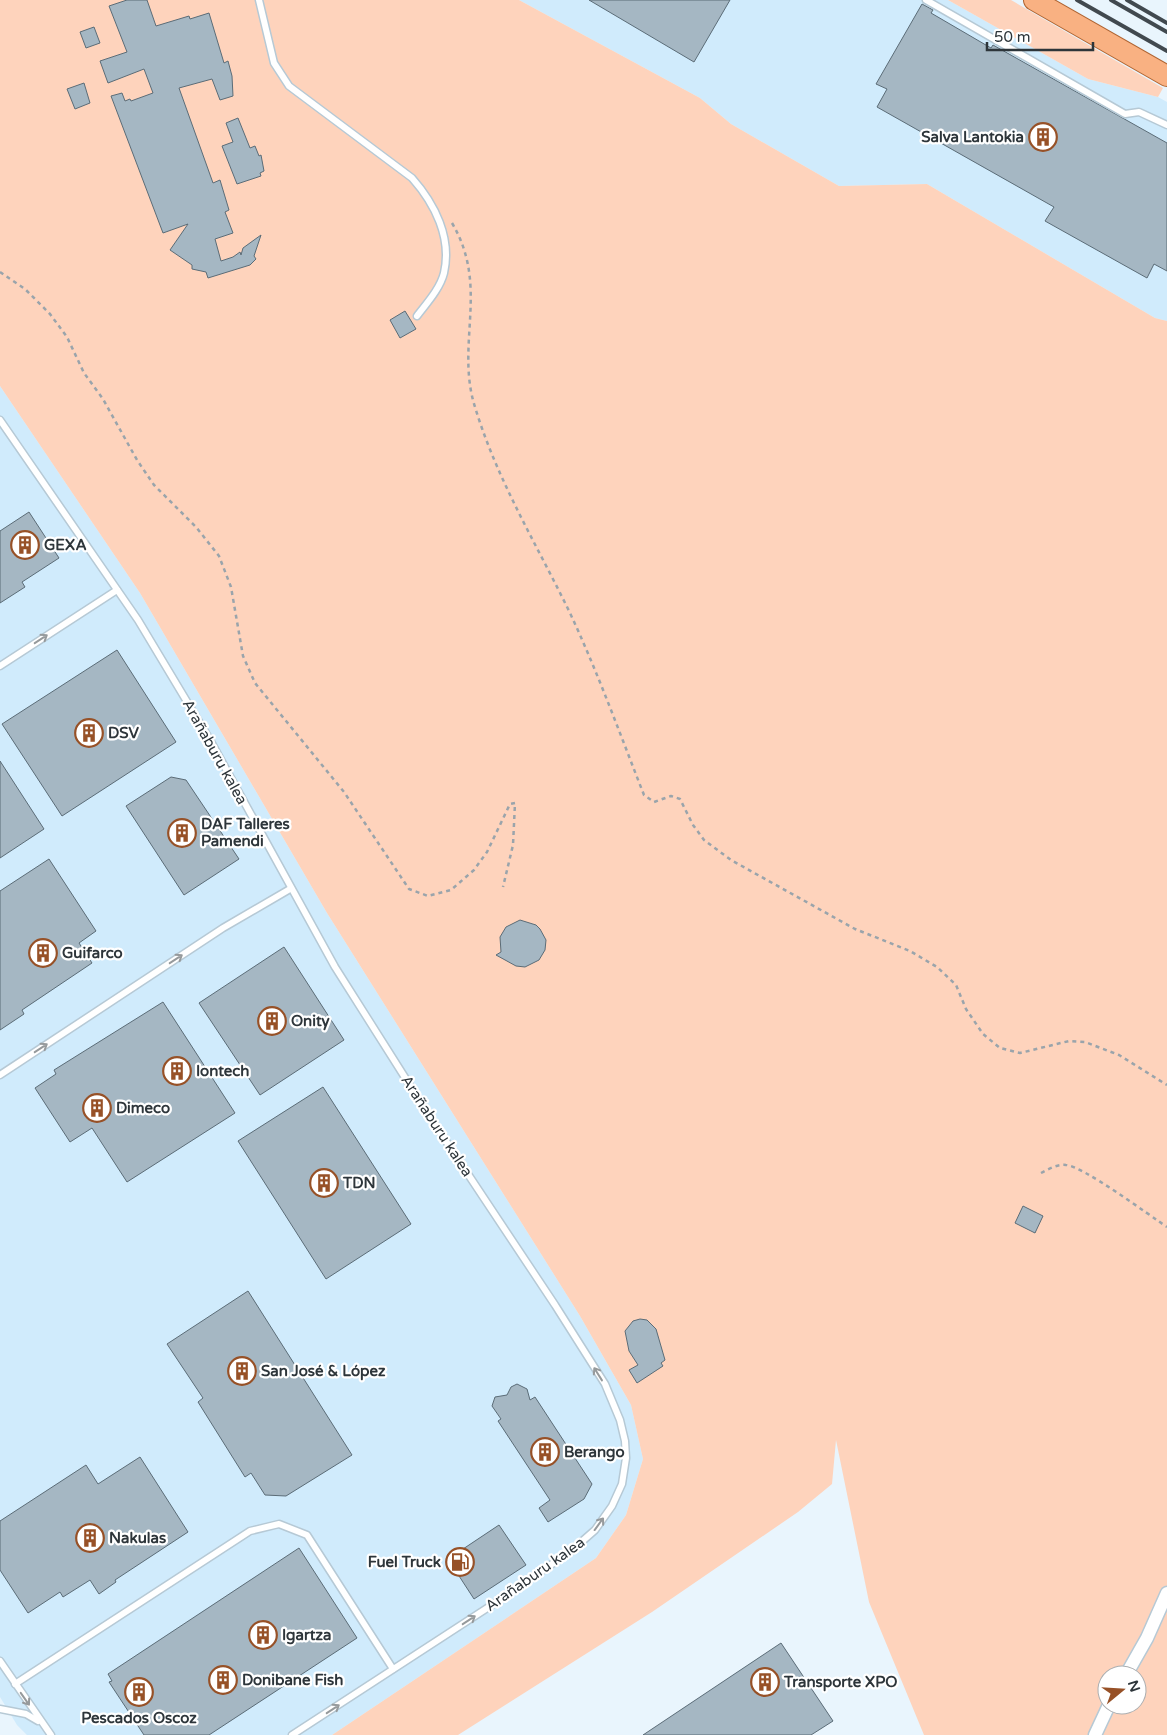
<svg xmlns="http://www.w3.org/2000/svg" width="1167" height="1735" font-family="'Varela Round',sans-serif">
  <rect width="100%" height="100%" fill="#e9f5fd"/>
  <g fill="#d0ebfc">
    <polygon points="519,0 948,0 1088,79 1158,97 1167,102 1167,321 1155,318 927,184 839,186 731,124 700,98"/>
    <polygon points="0,386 140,593 327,913 580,1316 631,1405 643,1459 626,1515 596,1558 332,1735 27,1735 17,1725 0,1697"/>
  </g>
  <g fill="#fed3bc" fill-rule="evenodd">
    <path d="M0 0H519L700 98 731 124 839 186 927 184 1155 318 1167 321V1735H924L869 1602 836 1440 832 1484 798 1512 652 1612 458 1735H332L596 1558 626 1515 643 1459 631 1405 580 1316 327 913 140 593 0 386ZM1107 1675H1137V1705H1107Z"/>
    <polygon points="948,0 1011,0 1163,88 1158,97 1088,79"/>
  </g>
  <g fill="#a5b7c3" stroke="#5b6c77">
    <polygon points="127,0 147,0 156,26 189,16 190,19 209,13 224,63 228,61 232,76 233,96 220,100 212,79 179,88 213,183 220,180 229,210 225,212 233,233 215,239 221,261 233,257 240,252 241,255 243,248 261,235 254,256 256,259 250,265 208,278 206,272 192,269 192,265 170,250 188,224 163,233 111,96 122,93 125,101 130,99 131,101 153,93 144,69 108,83 100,61 127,52 109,6"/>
    <polygon points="589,0 730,0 694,62"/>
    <polygon points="922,4 933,10 931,13 991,48 993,45 1167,143 1167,271 1154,264 1147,278 1045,221 1054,207 877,107 887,89 876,84"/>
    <polygon points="94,27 100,43 86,48 80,32"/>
    <polygon points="84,83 90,103 75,109 67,89"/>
    <polygon points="238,118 250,148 255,146 259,156 261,155 264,171 260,173 261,176 237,184 222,146 233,142 226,123"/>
    <polygon points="405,311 416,329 400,338 390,320"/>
    <polygon points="29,512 59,558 22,582 25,587 0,603 0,531"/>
    <polygon points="117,650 176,742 62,816 2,724"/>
    <polygon points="0,761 44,829 0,858"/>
    <polygon points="171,777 186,780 239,859 184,895 126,806"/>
    <polygon points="49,859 96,931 79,943 92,963 22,1010 24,1014 0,1030 0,891"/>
    <polygon points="520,920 536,925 540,929 546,940 545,950 539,960 525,967 516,966 496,955 501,952 500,937 506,927"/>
    <polygon points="284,947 344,1040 260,1095 199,1003"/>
    <polygon points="163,1002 235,1113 127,1182 92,1128 70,1142 35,1088 56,1074 54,1070"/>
    <polygon points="323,1087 411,1224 326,1279 238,1141"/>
    <polygon points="1023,1206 1043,1216 1035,1233 1015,1223"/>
    <polygon points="248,1291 352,1455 286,1496 265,1495 251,1473 245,1477 198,1402 203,1398 167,1344"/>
    <polygon points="640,1319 647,1320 656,1329 665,1360 661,1363 663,1366 637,1383 629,1370 638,1365 629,1351 625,1331 633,1321"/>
    <polygon points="517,1384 527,1389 530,1400 535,1397 592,1484 584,1499 548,1522 539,1508 550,1500 498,1421 501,1419 492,1406 495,1397 507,1395 511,1387"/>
    <polygon points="140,1457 188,1532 115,1580 116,1582 99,1594 90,1580 63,1597 60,1592 28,1613 0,1570 0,1521 86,1465 98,1484"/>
    <polygon points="499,1525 526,1565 474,1599 448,1559"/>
    <polygon points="299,1548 357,1638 209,1735 144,1735 109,1682 112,1681 108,1674"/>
    <polygon points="781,1643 833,1721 811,1735 643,1735"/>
  </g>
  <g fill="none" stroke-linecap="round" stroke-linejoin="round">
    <defs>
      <g id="service">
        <path d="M259 0 274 63 289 86 412 178C435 204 452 238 444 273 440 289 426 304 417 316"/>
        <polyline points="926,0 1125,114 1139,112 1167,125"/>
        <polyline points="0,420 138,620 210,740 335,967 430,1117 555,1305 605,1384 620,1420 625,1441 626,1458 622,1484 612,1506 595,1530 571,1551 498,1601 292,1735"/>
        <polyline points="0,666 117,590"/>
        <polyline points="0,1075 223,928 290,889"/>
        <polyline points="0,1661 51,1735"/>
        <polyline points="15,1684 250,1531 279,1524 307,1535 393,1669"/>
        <polyline points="0,1709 26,1714 38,1721"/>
      </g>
      <g id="minor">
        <polyline points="1126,1675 1147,1638 1167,1593"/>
        <polyline points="1095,1735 1109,1705"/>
      </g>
      <polyline id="primary" points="1034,0 1167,76"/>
    </defs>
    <use href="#service" stroke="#b6c9d5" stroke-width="9"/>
    <use href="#minor" stroke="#b6c9d5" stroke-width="15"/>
    <use href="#primary" stroke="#af6432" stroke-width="22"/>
    <g stroke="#9aa4ab" stroke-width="2.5" stroke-dasharray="4 4" stroke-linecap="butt">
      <path d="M452 223C490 287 455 344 475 407 497 480 537 545 570 613 598 673 620 734 644 795L654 802 671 796 680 799 693 825 704 840 731 860 855 929 910 951 937 967 956 985 966 1009 983 1034 1000 1048 1020 1053 1069 1041 1085 1042 1119 1055 1167 1085"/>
      <polyline points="0,272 25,289 50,314 67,337 84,373 103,399 137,460 154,485 196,527 219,556 231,587 243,656 255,683 344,792 409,889 428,896 451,890 474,870 487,852 510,804 515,803 513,845 503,887"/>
      <path d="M1041 1173C1049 1169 1057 1164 1066 1165 1083 1166 1149 1215 1167 1227"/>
    </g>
    <use href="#service" stroke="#fff" stroke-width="6"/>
    <use href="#minor" stroke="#fff" stroke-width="12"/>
    <use href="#primary" stroke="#f9b182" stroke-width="20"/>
    <g stroke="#41494f" stroke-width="4">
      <polyline points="1077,0 1167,51"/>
      <polyline points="1111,0 1167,32"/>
      <polyline points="1127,0 1167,23"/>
    </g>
  </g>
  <defs><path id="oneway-shaft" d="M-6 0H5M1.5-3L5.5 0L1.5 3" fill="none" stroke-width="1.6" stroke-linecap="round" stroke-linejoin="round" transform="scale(1.25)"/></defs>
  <g stroke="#969a9c">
    <use href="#oneway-shaft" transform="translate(41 639) rotate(-33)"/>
    <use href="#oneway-shaft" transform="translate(176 959) rotate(-33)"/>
    <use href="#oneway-shaft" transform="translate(41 1048) rotate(-33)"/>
    <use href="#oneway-shaft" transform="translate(598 1374) rotate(-122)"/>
    <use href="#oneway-shaft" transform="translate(599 1524) rotate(-54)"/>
    <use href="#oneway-shaft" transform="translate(469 1620) rotate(-33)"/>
    <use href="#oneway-shaft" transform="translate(25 1699) rotate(55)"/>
    <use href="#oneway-shaft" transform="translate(333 1709) rotate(-33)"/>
  </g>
  <defs>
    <symbol id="building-ring" viewBox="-11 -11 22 22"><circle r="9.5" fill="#fff" stroke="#975127" stroke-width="1.5"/><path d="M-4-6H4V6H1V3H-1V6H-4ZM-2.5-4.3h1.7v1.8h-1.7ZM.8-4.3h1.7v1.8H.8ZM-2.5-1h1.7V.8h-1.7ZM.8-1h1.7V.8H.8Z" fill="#975127"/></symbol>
    <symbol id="fuel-ring" viewBox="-11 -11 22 22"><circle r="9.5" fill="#fff" stroke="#975127" stroke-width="1.5"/><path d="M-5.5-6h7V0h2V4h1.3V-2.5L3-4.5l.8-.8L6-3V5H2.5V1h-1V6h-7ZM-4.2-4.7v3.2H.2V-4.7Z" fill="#975127"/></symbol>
  </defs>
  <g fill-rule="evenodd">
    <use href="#building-ring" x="1027" y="121" width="32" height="32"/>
    <use href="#building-ring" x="9" y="529" width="32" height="32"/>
    <use href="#building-ring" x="73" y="717" width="32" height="32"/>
    <use href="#building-ring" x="166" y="817" width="32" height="32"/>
    <use href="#building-ring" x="27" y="937" width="32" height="32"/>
    <use href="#building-ring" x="256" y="1005" width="32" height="32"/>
    <use href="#building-ring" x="161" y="1055" width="32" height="32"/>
    <use href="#building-ring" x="81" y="1092" width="32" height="32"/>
    <use href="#building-ring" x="308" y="1167" width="32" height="32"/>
    <use href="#building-ring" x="226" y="1355" width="32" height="32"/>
    <use href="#building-ring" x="529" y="1436" width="32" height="32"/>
    <use href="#building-ring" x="74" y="1522" width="32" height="32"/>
    <use href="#fuel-ring" x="444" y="1546" width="32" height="32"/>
    <use href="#building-ring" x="247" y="1619" width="32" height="32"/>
    <use href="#building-ring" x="207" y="1664" width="32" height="32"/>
    <use href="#building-ring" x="749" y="1666" width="32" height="32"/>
    <use href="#building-ring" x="123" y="1676" width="32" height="32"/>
  </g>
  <g text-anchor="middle" stroke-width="4.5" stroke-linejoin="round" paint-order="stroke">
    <g font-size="15" font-weight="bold" fill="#2d353a" stroke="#fff" text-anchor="start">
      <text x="1024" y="142" text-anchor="end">Salva Lantokia</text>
      <text x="44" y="550">GEXA</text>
      <text x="108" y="738">DSV</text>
      <text x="201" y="829">DAF Talleres<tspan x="201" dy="17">Pamendi</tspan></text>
      <text x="62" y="958">Guifarco</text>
      <text x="291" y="1026">Onity</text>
      <text x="196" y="1076">Iontech</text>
      <text x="116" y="1113">Dimeco</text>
      <text x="343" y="1188">TDN</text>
      <text x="261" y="1376">San José &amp; López</text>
      <text x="564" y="1457">Berango</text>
      <text x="109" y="1543">Nakulas</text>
      <text x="441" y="1567" text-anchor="end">Fuel Truck</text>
      <text x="282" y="1640">Igartza</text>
      <text x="242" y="1685">Donibane Fish</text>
      <text x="784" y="1687">Transporte XPO</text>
      <text x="139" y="1723" text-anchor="middle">Pescados Oscoz</text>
    </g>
    <g font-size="15" fill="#2d353a" stroke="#fff">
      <text transform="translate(215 752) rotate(61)" y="5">Arañaburu kalea</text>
      <text transform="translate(437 1126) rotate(57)" y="5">Arañaburu kalea</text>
      <text transform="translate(535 1574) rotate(-35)" y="5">Arañaburu kalea</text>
    </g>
  </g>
  <g transform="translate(1122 1690) rotate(72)"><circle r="24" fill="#ffffff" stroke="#abaeb0"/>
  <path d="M0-4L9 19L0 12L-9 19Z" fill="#975127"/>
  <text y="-8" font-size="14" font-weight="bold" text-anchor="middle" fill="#2d353a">N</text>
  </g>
  <path d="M987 42v8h106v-8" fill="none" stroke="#2d353a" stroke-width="2.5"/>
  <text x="994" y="42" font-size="15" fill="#2d353a" stroke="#ffffff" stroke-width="4" paint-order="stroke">50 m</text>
</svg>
